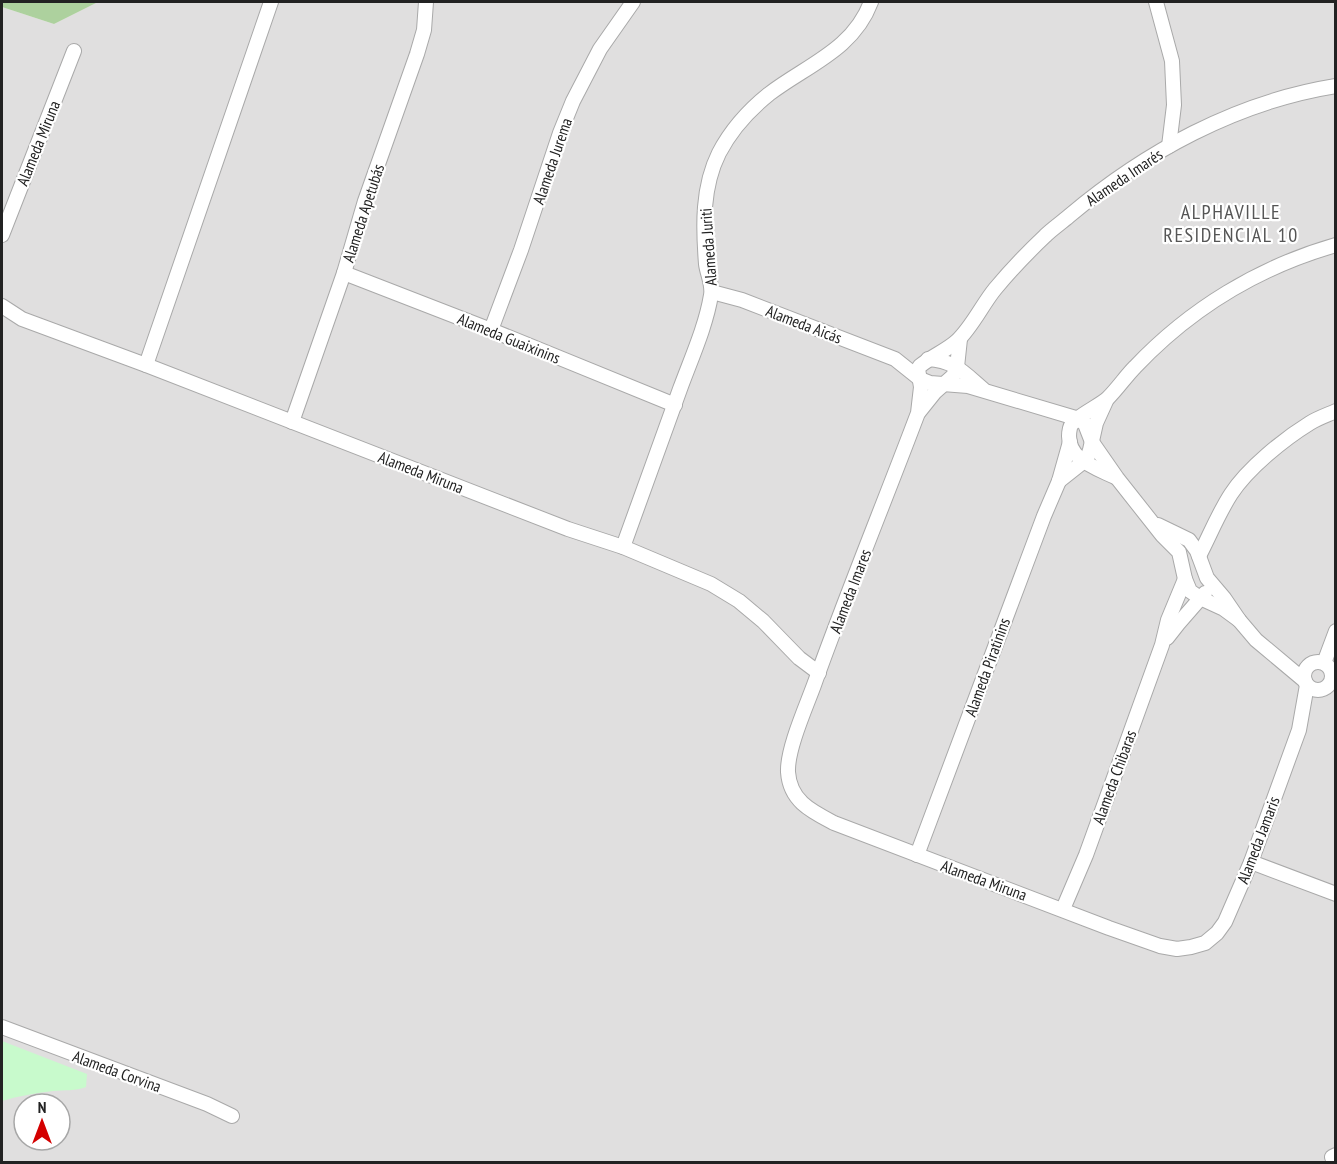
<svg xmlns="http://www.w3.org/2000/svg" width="1337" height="1164" font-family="'PT Sans Narrow',sans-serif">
  <rect width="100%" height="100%" fill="#f2efe9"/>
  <path fill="#e0dfdf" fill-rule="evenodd" d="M98 2H1335V1162H2V7L54 24ZM24 1104H60V1140H24Z"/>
  <polygon fill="#add19e" points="2,2 98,2 54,24 2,7"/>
  <path fill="#c8facc" d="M2 1041 87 1074 86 1087C76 1091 64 1090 53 1091 35 1093 19 1096 2 1101Z"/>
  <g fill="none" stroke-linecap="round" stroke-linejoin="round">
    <defs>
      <g id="minor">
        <polyline points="1156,2 1172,61 1174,105 1169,146"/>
        <polyline points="2,235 74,51"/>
        <polyline points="344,273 491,330 675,405"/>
        <polyline points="712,292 742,300 895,359 920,379 930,383 968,386 1079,419 1085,424 1092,442 1117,478 1162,535 1179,552 1185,579 1190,591 1200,598 1224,609 1239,620"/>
        <polyline points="2,306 22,319 146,365 568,529 623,547 711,584 739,601 763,621 799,658 819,673"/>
        <polyline points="491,330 521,250 560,133 573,101 600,49 633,2"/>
        <path d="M928 359C955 361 963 372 983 389"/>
        <polyline points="146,365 271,2"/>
        <polyline points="919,412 935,392 953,376 957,367 960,339"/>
        <polyline points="292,422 344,273 365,201 417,54 424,30 426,2"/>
        <path d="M1115 477C1094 467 1063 458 1070 428 1072 418 1100 406 1108 398 1118 388 1126 376 1135 367 1190 309 1259 267 1336 245"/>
        <polyline points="1059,481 1083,462 1088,456 1090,450 1096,423 1106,401"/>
        <polyline points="1158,525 1189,540 1197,551 1207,578 1224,598 1239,620 1256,640 1305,681"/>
        <path d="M623 547C642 495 661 442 680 389 691 359 706 326 711 295 713 285 707 273 706 264 703 226 702 187 719 153 731 130 749 110 769 94 807 65 853 50 871 2"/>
        <path d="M1199 556C1210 535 1218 514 1231 494 1248 468 1284 439 1310 423 1318 418 1327 415 1336 411"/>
        <polyline points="1167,638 1178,624 1205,593"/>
        <circle cx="1318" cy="676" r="14"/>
        <polyline points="1324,663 1336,631"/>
        <path d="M1307 685 1299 730 1251 862 1225 922 1217 933 1205 943 1191 947 1177 949 1160 946 1109 928 834 823C811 811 790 801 788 772 787 749 806 707 814 685 847 593 884 503 918 413L921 387 918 369 920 366C932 356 946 351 957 341 972 327 982 305 995 289 1010 271 1027 253 1045 236 1052 229 1061 223 1069 216 1145 152 1236 102 1336 86"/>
        <polyline points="917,855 1044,516 1059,481 1070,442"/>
        <polyline points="1251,862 1336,894"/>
        <polyline points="1063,909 1086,855 1162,645 1168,620 1185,579"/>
        <polyline points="2,1027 207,1104 232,1116"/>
        <polyline points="1332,1157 1336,1155"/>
      </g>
    </defs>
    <use href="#minor" stroke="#a9a9a9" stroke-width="16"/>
    <use href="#minor" stroke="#fff" stroke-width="14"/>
  </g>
  <g text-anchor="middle" stroke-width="4.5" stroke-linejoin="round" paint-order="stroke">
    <g font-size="16" fill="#222" stroke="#fff">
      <text transform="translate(38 143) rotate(-68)" y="6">Alameda Miruna</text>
      <text transform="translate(552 161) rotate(-71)" y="6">Alameda Jurema</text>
      <text transform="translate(1124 177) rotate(-34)" y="6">Alameda Imarés</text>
      <text transform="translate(363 213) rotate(-72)" y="6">Alameda Apetubás</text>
      <text transform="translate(708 247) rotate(-94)" y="6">Alameda Juriti</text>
      <text transform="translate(804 324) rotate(21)" y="6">Alameda Aicás</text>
      <text transform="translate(509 338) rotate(22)" y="6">Alameda Guaixinins</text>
      <text transform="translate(421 472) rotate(21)" y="6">Alameda Miruna</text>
      <text transform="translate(850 591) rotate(-69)" y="6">Alameda Imares</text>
      <text transform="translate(987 667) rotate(-70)" y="6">Alameda Piratinins</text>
      <text transform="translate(1114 777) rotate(-70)" y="6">Alameda Chibaras</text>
      <text transform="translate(1258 840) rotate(-69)" y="6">Alameda Jamaris</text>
      <text transform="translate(984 880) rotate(20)" y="6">Alameda Miruna</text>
      <text transform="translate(117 1071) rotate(20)" y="6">Alameda Corvina</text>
    </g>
    <g font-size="20" letter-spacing="1.5" fill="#555" stroke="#fff">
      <text x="1231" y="219">ALPHAVILLE<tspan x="1231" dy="23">RESIDENCIAL 10</tspan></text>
    </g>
  </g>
  <rect width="1337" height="1164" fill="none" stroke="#222222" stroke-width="6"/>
  <g transform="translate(42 1122)"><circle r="28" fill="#ffffff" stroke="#a7a7a7" stroke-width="1.5"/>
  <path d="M0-4.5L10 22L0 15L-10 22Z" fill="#d40000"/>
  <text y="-9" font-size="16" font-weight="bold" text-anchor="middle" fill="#222222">N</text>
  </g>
</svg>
